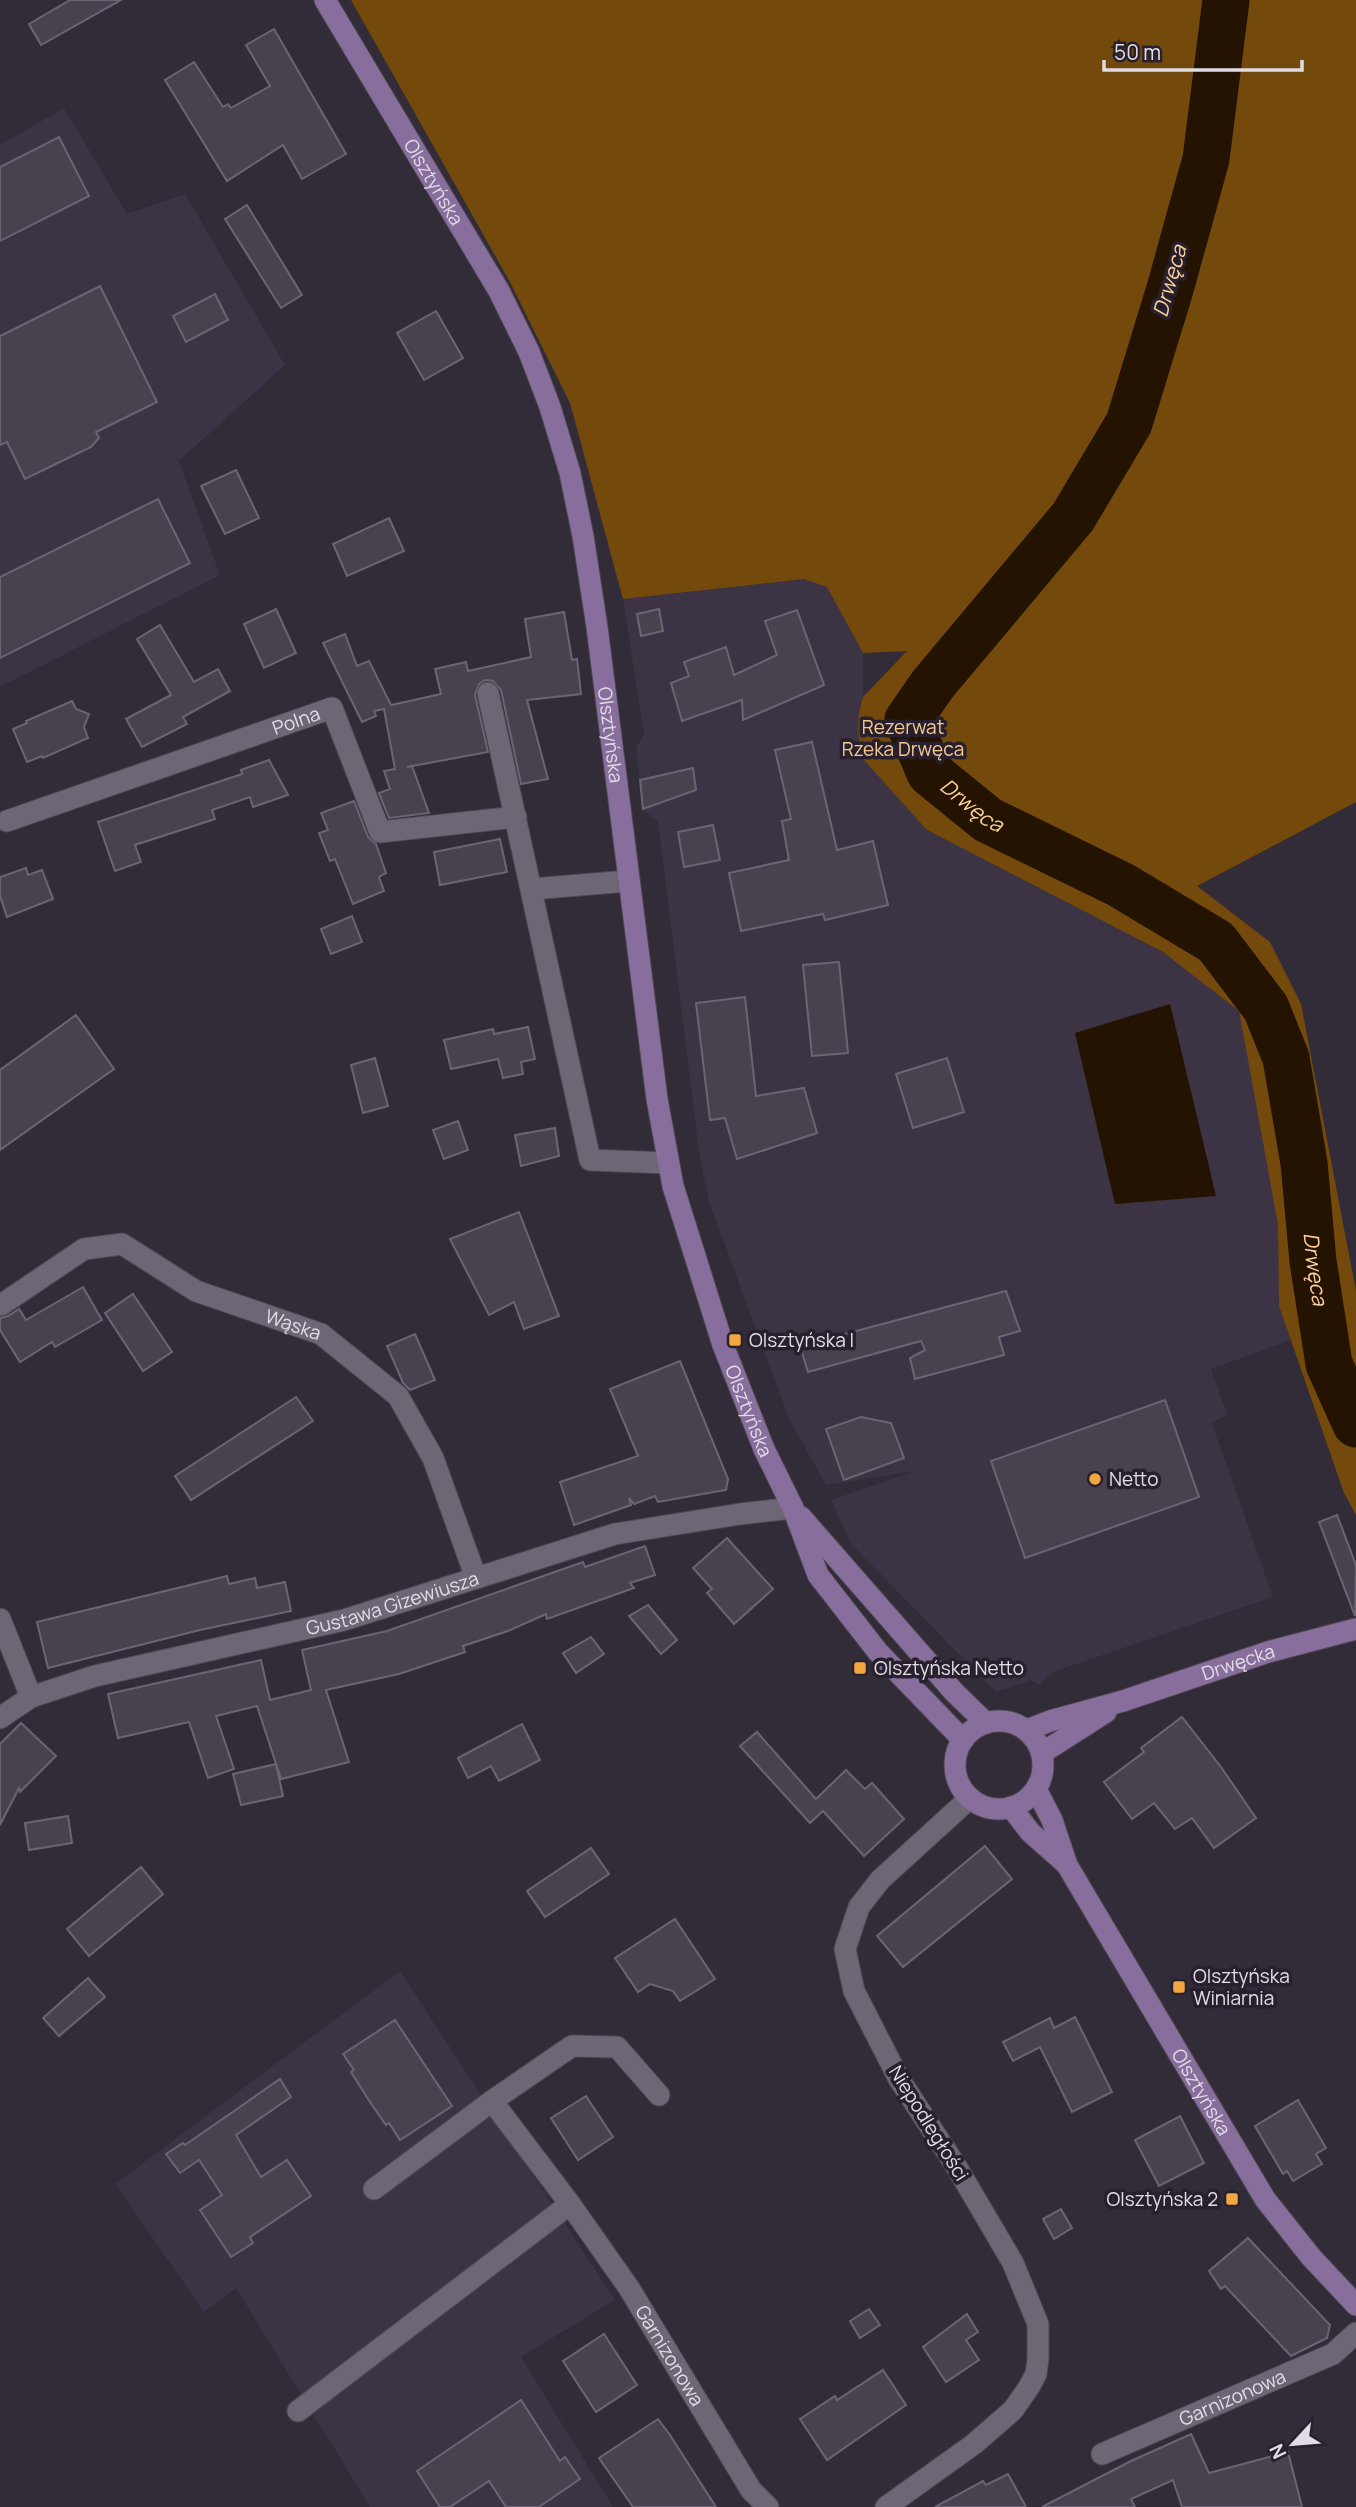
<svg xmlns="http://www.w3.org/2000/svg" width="1356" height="2507" font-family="Manrope,sans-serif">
  <rect width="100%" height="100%" fill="#322b38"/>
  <g fill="#3c3345">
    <polygon points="64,108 127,214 185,194 285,365 179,461 220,575 0,687 0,145"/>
    <polygon points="805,579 827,587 863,653 863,697 859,707 927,830 1163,952 1239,1011 1278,1225 1279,1306 1291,1340 1211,1369 1227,1415 1212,1423 1273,1597 1053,1672 1039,1685 1031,1680 996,1692 851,1544 831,1500 915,1471 826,1485 790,1421 709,1202 699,1152 658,822 643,809 636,748 644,734 623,599"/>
    <polygon points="400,1971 615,2300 521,2357 613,2507 370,2507 236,2288 204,2312 115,2184"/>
  </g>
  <path fill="#744a0c" d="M351 0H1356V802L1197 886 1270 942 1301 1004 1356 1291V1515L1344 1493 1279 1306 1278 1225 1239 1011 1163 952 927 830 864 760C857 742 856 715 863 697L907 651 863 653 827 587 804 579 623 599 570 403 510 282Z"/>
  <polygon fill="#231300" points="1170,1004 1216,1196 1115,1204 1075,1033"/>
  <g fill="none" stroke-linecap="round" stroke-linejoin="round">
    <path stroke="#231300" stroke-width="47" id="s1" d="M1226 0 1206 159 1170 289 1129 423 1073 517 933 684 908 720 930 773 988 820 1121 885 1216 942 1266 1008 1286 1058 1304 1163 1313 1261 1329 1364 1356 1424"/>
  </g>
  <g fill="#48424f" stroke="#6c6473" stroke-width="2">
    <polygon points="70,0 121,0 41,45 29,24"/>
    <polygon points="274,29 346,154 302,179 283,145 227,181 165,80 194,62 223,107 228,104 231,108 270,86 246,45"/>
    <polygon points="59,137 89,196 0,241 0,167"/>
    <polygon points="247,205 302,295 281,308 225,219"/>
    <polygon points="100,286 157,402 96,432 99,438 91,447 25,479 7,442 0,445 0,336"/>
    <polygon points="215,294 228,320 186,342 173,316"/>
    <polygon points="436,311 463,358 424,380 397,333"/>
    <polygon points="236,470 259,518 225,534 201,486"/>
    <polygon points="158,499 190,563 0,658 0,577"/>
    <polygon points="389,518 404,551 347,576 333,544"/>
    <polygon points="276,609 296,653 264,668 244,624"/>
    <polygon points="659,609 663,631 641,636 637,614"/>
    <polygon points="797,610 824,685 743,720 742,700 682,721 671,683 689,676 684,662 726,647 734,675 777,655 765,621"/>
    <polygon points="564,612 572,660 577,659 581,694 527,700 548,779 521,784 501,690 493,681 485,680 479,684 475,695 488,752 407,767 412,766 429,813 389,818 379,793 390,789 384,771 395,769 384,709 374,711 376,716 362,722 323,643 345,634 357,666 369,661 391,705 441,694 435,669 466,662 468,671 531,657 525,619"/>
    <polygon points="160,625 194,682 218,669 230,691 183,717 187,724 142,747 126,719 171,695 137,639"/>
    <polygon points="72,701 76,709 89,714 84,727 88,738 43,758 42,756 27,762 13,729 27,723 26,721"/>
    <polygon points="812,742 837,850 873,841 888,905 825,920 823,914 741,931 729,873 789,860 782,821 791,819 775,750"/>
    <polygon points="269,760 288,795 253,807 250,797 212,810 215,819 135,845 141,862 115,871 98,822 242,774 241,770"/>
    <polygon points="693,768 696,790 643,809 640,780"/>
    <polygon points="354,801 368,837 376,844 386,873 379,877 384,891 353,904 335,859 330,861 319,833 328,830 321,813"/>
    <polygon points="713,825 720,860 684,867 678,832"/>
    <polygon points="500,839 507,872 440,885 434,852"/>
    <polygon points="26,868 28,875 42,870 53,899 7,917 0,896 0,877"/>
    <polygon points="352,916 362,942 331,954 321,929"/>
    <polygon points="839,962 848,1053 812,1056 803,965"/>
    <polygon points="745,997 756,1096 804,1088 817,1133 737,1159 725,1118 710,1120 696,1003"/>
    <polygon points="76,1015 114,1069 0,1150 0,1070"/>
    <polygon points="528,1027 535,1059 521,1062 523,1074 503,1078 498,1059 451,1069 444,1040 493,1029 494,1034"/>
    <polygon points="375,1058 388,1106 363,1113 351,1065"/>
    <polygon points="947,1058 964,1112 913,1128 896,1074"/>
    <polygon points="458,1121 468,1150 444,1159 433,1130"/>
    <polygon points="555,1128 559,1156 521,1166 515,1135"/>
    <polygon points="519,1212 559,1316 524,1329 514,1302 489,1315 450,1239"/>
    <polygon points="83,1287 102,1320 55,1347 52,1342 20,1362 0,1330 0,1318 8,1316 19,1309 26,1320"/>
    <polygon points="1006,1291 1020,1331 999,1337 1004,1355 915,1379 910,1358 925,1350 921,1341 808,1372 800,1346"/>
    <polygon points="133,1294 172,1352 143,1371 105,1313"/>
    <polygon points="415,1334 435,1380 410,1390 403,1383 387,1346"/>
    <polygon points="680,1361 728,1479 726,1490 658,1502 655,1496 634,1504 629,1498 631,1505 574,1525 560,1482 638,1456 610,1389"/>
    <polygon points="296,1397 313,1421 191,1500 175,1476"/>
    <polygon points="1165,1400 1199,1497 1025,1558 991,1461"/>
    <polygon points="861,1417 891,1423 904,1458 844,1480 826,1429"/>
    <polygon points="1337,1515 1356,1565 1355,1616 1319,1522"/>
    <polygon points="727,1538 773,1589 734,1624 707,1593 712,1589 693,1568"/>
    <polygon points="645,1546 655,1575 630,1583 634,1588 547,1619 546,1614 508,1631 463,1646 465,1652 399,1674 326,1690 349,1762 281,1779 257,1706 216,1716 234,1769 208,1778 189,1722 118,1738 108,1694 261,1660 270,1700 311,1690 302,1650 387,1631 583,1562 585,1567"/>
    <polygon points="227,1576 229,1584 255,1578 257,1588 285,1582 291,1611 200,1630 48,1668 37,1622"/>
    <polygon points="648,1605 677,1640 661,1654 629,1616"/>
    <polygon points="591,1637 604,1654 576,1673 563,1653"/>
    <polygon points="1182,1717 1221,1767 1256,1818 1214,1848 1192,1818 1175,1829 1154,1803 1132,1819 1104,1782 1144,1752 1141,1748"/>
    <polygon points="21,1723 56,1756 20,1792 19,1788 0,1825 0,1744"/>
    <polygon points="522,1724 540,1760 499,1781 491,1766 468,1778 458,1758"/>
    <polygon points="757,1732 816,1799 846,1770 865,1789 872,1783 904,1819 864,1856 823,1811 810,1823 740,1746"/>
    <polygon points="276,1764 283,1796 241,1805 233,1774"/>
    <polygon points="68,1816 72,1843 29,1850 25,1823"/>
    <polygon points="985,1846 1012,1879 903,1967 877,1936"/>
    <polygon points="591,1848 609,1874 545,1917 527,1891"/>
    <polygon points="141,1867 163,1894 89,1956 67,1929"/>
    <polygon points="675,1919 715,1979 680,2001 673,1991 650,1984 638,1992 615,1958"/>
    <polygon points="88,1978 105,1997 59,2036 43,2018"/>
    <polygon points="1075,2017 1112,2092 1072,2112 1040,2047 1013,2061 1003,2042 1050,2018 1054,2028"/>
    <polygon points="395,2020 452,2106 400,2140 389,2123 386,2125 368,2099 351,2072 354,2070 343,2054"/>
    <polygon points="280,2079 291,2097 236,2135 261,2177 287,2160 311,2196 250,2237 253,2243 231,2257 200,2210 222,2195 199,2160 180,2173 166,2154 183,2143 185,2145"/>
    <polygon points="586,2096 613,2137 578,2160 551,2118"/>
    <polygon points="1298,2100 1326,2148 1316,2154 1322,2164 1293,2181 1287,2171 1283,2174 1255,2126"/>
    <polygon points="1180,2116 1204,2163 1159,2186 1135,2140"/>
    <polygon points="1061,2209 1072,2228 1054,2239 1043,2219"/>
    <polygon points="1248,2238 1330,2325 1327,2338 1291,2356 1225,2286 1221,2289 1209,2271"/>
    <polygon points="869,2309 880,2325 860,2338 850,2321"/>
    <polygon points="967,2314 978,2332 966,2340 979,2360 946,2382 923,2347"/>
    <polygon points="604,2334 637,2385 596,2412 563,2361"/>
    <polygon points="883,2370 906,2405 827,2460 800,2419 835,2396 837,2400"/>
    <polygon points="521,2400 560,2461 565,2457 580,2479 539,2507 506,2507 489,2481 450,2507 440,2507 417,2471"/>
    <polygon points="658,2419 670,2435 716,2507 633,2507 599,2458"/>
    <polygon points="1191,2434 1209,2473 1288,2452 1302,2507 1182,2507 1173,2480 1131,2499 1135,2507 1042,2507 1131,2461"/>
    <polygon points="1008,2474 1026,2507 935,2507 983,2481 986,2485"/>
  </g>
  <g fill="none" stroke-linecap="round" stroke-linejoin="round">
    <defs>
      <g id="street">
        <polyline points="488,693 590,1160 668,1163"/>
        <path id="s2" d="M7 821 332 708 380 832 516 817"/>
        <polyline points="532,889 628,881"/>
        <path id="s3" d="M1 1305 84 1249 122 1244 196 1291 321 1334 398 1396 433 1458 476 1578"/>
        <polyline points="0,1619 31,1697"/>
        <path id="s4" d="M0 1718 31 1697 95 1676 344 1620 615 1534 740 1514 793 1508"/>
        <polyline points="492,2101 572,2046 617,2047 659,2095"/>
        <path id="s5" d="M374 2189 492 2101 570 2204 629 2288 751 2490 768 2507"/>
        <polyline points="298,2411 570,2204"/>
        <path id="s6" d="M1102 2454 1333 2354 1356 2333"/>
        <polyline points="886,2507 974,2444 1013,2410 1029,2387 1036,2374 1038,2359 1038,2324 1013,2263 956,2166 899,2079 854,1991 845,1949 859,1907 880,1880 970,1798"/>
      </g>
      <g id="secondary">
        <path id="s7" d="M325 0 499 291 529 352 550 407 570 473 583 536 597 627 657 1099 673 1186 723 1345 764 1449 793 1508 818 1575 878 1652 963 1740"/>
        <polyline points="801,1517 954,1692 986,1723"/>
        <circle cx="999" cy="1765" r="44"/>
        <path id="s8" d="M1027 1730 1050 1721 1123 1701 1268 1652 1356 1629"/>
        <polyline points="1042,1753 1106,1712"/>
        <path id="s9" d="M1036 1789 1052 1820 1067 1865 1265 2199 1311 2257 1356 2305"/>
        <polyline points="1011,1807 1030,1832 1065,1863"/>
      </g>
    </defs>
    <use href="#street" stroke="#4e4852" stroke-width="23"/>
    <use href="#secondary" stroke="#4e4852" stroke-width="23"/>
    <use href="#street" stroke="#6e6675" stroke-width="21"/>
    <use href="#secondary" stroke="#886e9c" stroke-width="21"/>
  </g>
  <g fill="#f1a63f" stroke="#28212d" stroke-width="2.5">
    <rect x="728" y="1333" width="14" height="14" rx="3.5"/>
    <circle cx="1095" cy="1479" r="7"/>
    <rect x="853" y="1661" width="14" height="14" rx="3.5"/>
    <rect x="1172" y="1980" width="14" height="14" rx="3.5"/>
    <rect x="1225" y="2192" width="14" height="14" rx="3.5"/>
  </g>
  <g text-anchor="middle" stroke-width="7" stroke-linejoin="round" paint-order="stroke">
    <g font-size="19" fill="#e1dde5" stroke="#28212d">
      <text dy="7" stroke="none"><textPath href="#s7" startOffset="212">Olsztyńska</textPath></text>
      <text dy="7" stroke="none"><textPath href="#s2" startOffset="306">Polna</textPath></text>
      <text dy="7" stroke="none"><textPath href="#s7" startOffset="800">Olsztyńska</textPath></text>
      <text dy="7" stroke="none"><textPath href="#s3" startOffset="329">Wąska</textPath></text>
      <text dy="7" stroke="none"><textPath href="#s7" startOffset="1493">Olsztyńska</textPath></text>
      <text dy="7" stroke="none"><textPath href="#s4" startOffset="411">Gustawa Gizewiusza</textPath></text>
      <text dy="7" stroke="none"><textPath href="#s8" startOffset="222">Drwęcka</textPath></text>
      <text dy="7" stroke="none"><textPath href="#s9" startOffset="346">Olsztyńska</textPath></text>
      <text transform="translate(929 2123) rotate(58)" y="7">Niepodległości</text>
      <text dy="7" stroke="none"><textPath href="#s5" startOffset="458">Garnizonowa</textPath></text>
      <text dy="7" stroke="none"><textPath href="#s6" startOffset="142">Garnizonowa</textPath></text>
    </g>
    <g font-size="19" fill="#f6c994" stroke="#28212d">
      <text x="903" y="734">Rezerwat<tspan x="903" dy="22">Rzeka Drwęca</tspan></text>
    </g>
    <g font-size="19" fill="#e1dde5" stroke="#28212d" text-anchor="start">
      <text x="749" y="1347">Olsztyńska I</text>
      <text x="1109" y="1486">Netto</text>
      <text x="874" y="1675">Olsztyńska Netto</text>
      <text x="1193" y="1983">Olsztyńska<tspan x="1193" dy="22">Winiarnia</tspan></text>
      <text x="1218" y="2206" text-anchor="end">Olsztyńska 2</text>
    </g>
    <g font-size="21" font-style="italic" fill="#fed09b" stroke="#28212d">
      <text transform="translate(1170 281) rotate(-74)" y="7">Drwęca</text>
      <text dy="7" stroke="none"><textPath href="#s1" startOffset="917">Drwęca</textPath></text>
      <text dy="7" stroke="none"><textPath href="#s1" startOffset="1547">Drwęca</textPath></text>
    </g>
  </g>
  <g transform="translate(1293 2444) rotate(244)" stroke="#28212d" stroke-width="5" paint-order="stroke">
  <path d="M0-5L12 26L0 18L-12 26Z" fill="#e1dde5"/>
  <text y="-10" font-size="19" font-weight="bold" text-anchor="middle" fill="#e1dde5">N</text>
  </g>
  <path d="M1104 60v10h198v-10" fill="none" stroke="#e1dde5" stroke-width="3.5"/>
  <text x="1114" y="60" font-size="21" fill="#e1dde5" stroke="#28212d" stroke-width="5" paint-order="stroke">50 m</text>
</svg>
